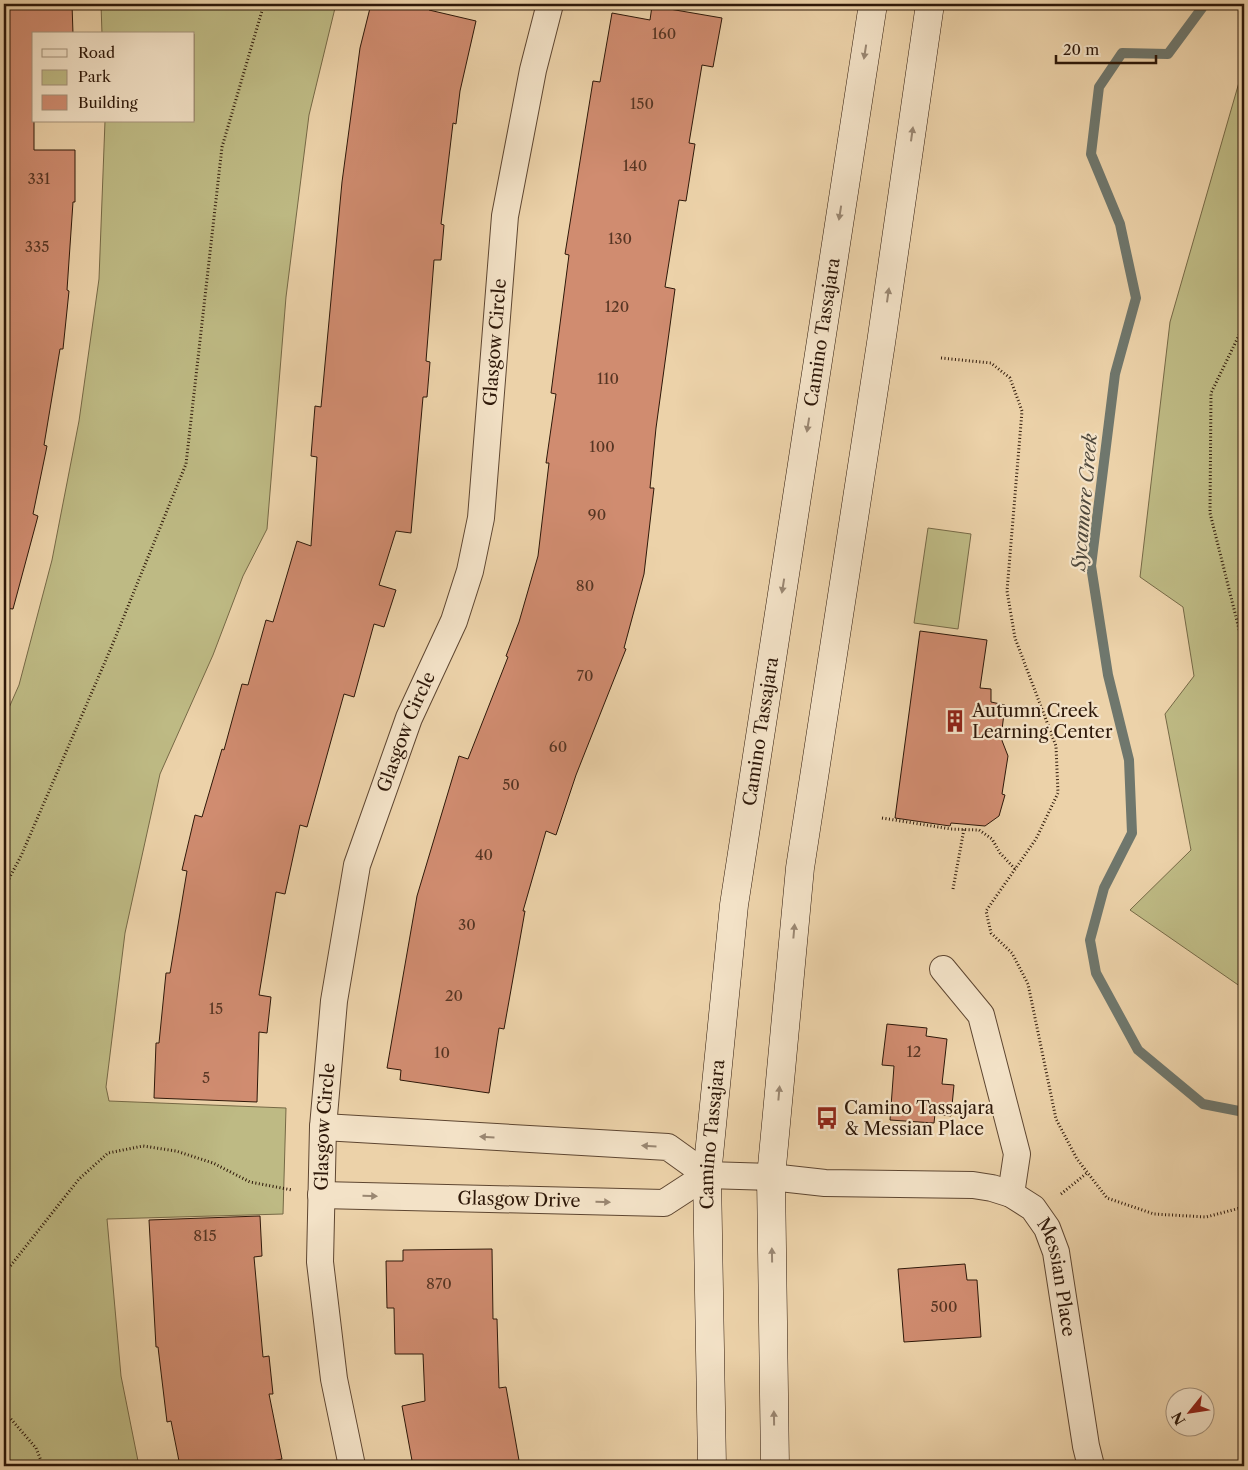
<svg xmlns="http://www.w3.org/2000/svg" width="1248" height="1470" font-family="'Libre Caslon Text',serif">
  <rect width="100%" height="100%" fill="#ecd2a9"/>
  <filter id="stains"><feTurbulence type="fractalNoise" baseFrequency=".004" numOctaves="4"/><feColorMatrix values="0 0 0 0 .2 0 0 0 0 .09 0 0 0 0 .02 0 0 0 .5 -.17"/></filter>
  <radialGradient id="worn" r=".72"><stop offset=".6" stop-color="#630" stop-opacity="0"/><stop offset="1" stop-color="#630" stop-opacity=".3"/></radialGradient>
  <g fill="#beba84" stroke="#766946">
    <polygon points="101,4 336,4 309,115 286,297 267,529 243,576 213,655 160,774 125,933 106,1087 109,1101 286,1108 283,1214 107,1219 121,1376 139,1466 4,1466 4,719 19,685 52,560 79,421 99,279 105,121 194,121 194,34 102,34"/>
    <polygon points="1244,65 1244,989 1130,910 1191,850 1165,714 1194,676 1183,607 1140,577 1170,322"/>
    <polygon points="928,528 971,534 958,629 914,623"/>
  </g>
  <g fill="none" stroke-linecap="round" stroke-linejoin="round">
    <polyline stroke="#6f776d" stroke-width="10" points="1202,4 1202,8 1168,54 1122,53 1099,87 1091,154 1120,224 1136,298 1115,374 1091,566 1108,675 1129,760 1132,833 1104,888 1090,940 1096,973 1138,1050 1203,1104 1244,1112"/>
  </g>
  <g fill="#d08c70" stroke="#2e1809">
    <polygon points="4,4 72,4 73,34 34,34 34,150 75,150 75,202 73,202 67,290 69,291 63,349 60,349 44,445 47,446 33,514 38,516 13,609 4,608"/>
    <polygon points="371,4 431,4 429,10 476,21 460,91 456,124 453,123 441,224 444,225 441,260 434,260 426,361 430,362 427,397 423,397 411,533 396,531 379,585 396,590 384,627 374,624 354,697 344,694 307,827 300,825 285,894 276,892 259,995 271,997 267,1033 259,1032 257,1102 154,1098 156,1043 159,1043 166,973 170,973 187,871 182,870 195,815 202,817 222,749 224,750 242,684 248,685 266,620 273,622 297,541 311,546 317,457 311,456 315,406 321,407 342,182 360,48"/>
    <polygon points="652,6 722,18 713,67 702,65 689,143 695,144 686,201 679,200 665,287 675,289 656,428 650,488 654,488 644,574 624,648 626,649 576,775 556,835 546,831 523,911 525,911 504,1029 499,1028 489,1093 400,1080 401,1070 387,1068 417,896 459,756 468,759 508,657 506,656 519,622 538,556 549,463 546,463 556,394 551,393 569,255 565,254 593,81 600,82 612,13 650,20"/>
    <polygon points="920,631 987,640 980,688 991,689 991,702 1005,705 1001,738 1008,756 1002,794 1005,795 999,816 985,826 951,823 950,826 895,818"/>
    <polygon points="887,1024 927,1028 926,1036 947,1039 942,1084 954,1085 951,1116 935,1114 934,1123 890,1120 894,1066 882,1065"/>
    <polygon points="260,1216 262,1256 254,1257 263,1357 269,1356 273,1394 269,1394 282,1459 244,1466 180,1466 171,1421 167,1422 158,1347 156,1347 149,1220"/>
    <polygon points="492,1249 493,1319 497,1319 499,1388 506,1387 520,1466 413,1466 402,1406 425,1401 423,1354 395,1354 394,1308 387,1308 386,1261 403,1261 403,1250"/>
    <polygon points="965,1264 967,1280 977,1280 981,1337 904,1342 898,1269"/>
  </g>
  <g fill="none" stroke-linecap="round" stroke-linejoin="round">
    <defs>
      <g id="street">
        <polyline points="943,969 981,1015 1017,1154 1011,1194"/>
        <path id="s1" d="M323 1127 668 1147 707 1175 771 1177 825 1183 973 1185 992 1188 1011 1194 1033 1208 1047 1228 1056 1252 1086 1446 1091 1466"/>
        <path id="s2" d="M321 1195 664 1203 707 1175"/>
        <path id="s3" d="M352 1466 334 1379 320 1262 323 1127 334 1001 357 865 409 718 454 621 470 571 481 518 505 216 533 70 550 4"/>
      </g>
      <g id="secondary">
        <path id="s4" d="M712 1466 707 1175 734 905 873 4"/>
        <polyline points="775,1466 771,1177 800,868 881,343 930,4"/>
      </g>
    </defs>
    <use href="#street" stroke="#5e4631" stroke-width="28"/>
    <use href="#secondary" stroke="#2e1809" stroke-width="29"/>
    <g stroke="#2e1809" stroke-width="3" stroke-dasharray="1 2.5" stroke-linecap="butt">
      <polyline points="1244,325 1211,393 1210,513 1244,649"/>
      <polyline points="941,358 991,363 1010,378 1022,411 1007,591 1015,638 1056,746 1058,793 1036,839 986,911 991,933 1012,953 1028,984 1056,1119 1077,1159 1107,1198 1154,1214 1206,1217 1244,1207"/>
      <polyline points="882,818 951,829 979,830 992,839 1000,853 1016,870"/>
      <polyline points="4,888 21,856 111,648 186,464 222,147 264,4"/>
      <polyline points="953,889 964,829"/>
      <polyline points="1061,1194 1087,1173"/>
      <polyline points="4,1274 79,1179 108,1153 143,1146 176,1151 213,1163 250,1182 292,1190"/>
      <polyline points="4,1411 36,1448 43,1466"/>
    </g>
    <use href="#street" stroke="#f3e2c7" stroke-width="26"/>
    <use href="#secondary" stroke="#f3e2c7" stroke-width="28"/>
  </g>
  <defs><path id="oneway-solid" d="M-6-.8H1V-3.2L6.5 0L1 3.2V.8H-6Z" transform="scale(1.25)"/></defs>
  <g fill="#9a8772">
    <use href="#oneway-solid" transform="translate(865 52) rotate(99)"/>
    <use href="#oneway-solid" transform="translate(912 134) rotate(-82)"/>
    <use href="#oneway-solid" transform="translate(840 213) rotate(99)"/>
    <use href="#oneway-solid" transform="translate(888 295) rotate(-82)"/>
    <use href="#oneway-solid" transform="translate(808 425) rotate(99)"/>
    <use href="#oneway-solid" transform="translate(783 586) rotate(99)"/>
    <use href="#oneway-solid" transform="translate(794 931) rotate(-85)"/>
    <use href="#oneway-solid" transform="translate(779 1093) rotate(-85)"/>
    <use href="#oneway-solid" transform="translate(487 1137) rotate(-177)"/>
    <use href="#oneway-solid" transform="translate(649 1146) rotate(-177)"/>
    <use href="#oneway-solid" transform="translate(370 1196) rotate(1)"/>
    <use href="#oneway-solid" transform="translate(603 1202) rotate(1)"/>
    <use href="#oneway-solid" transform="translate(772 1255) rotate(-91)"/>
    <use href="#oneway-solid" transform="translate(774 1418) rotate(-91)"/>
  </g>
  <defs>
    <symbol id="building-bare" viewBox="-9 -9 18 18"><path d="M-4-6H4V6H1V3H-1V6H-4ZM-2.5-4.3h1.7v1.8h-1.7ZM.8-4.3h1.7v1.8H.8ZM-2.5-1h1.7V.8h-1.7ZM.8-1h1.7V.8H.8Z" fill="#8f2418" stroke="#f3e2c7" stroke-width="2.5" paint-order="stroke"/></symbol>
    <symbol id="bus-bare" viewBox="-9 -9 18 18"><path d="M-5-6H5V4H4V6H2V4H-2V6H-4V4H-5ZM-3.5-4V0h7V-4ZM-3.5 1.2v1.5H-2V1.2ZM2 1.2v1.5H3.5V1.2Z" fill="#8f2418" stroke="#f3e2c7" stroke-width="2.5" paint-order="stroke"/></symbol>
  </defs>
  <g fill-rule="evenodd">
    <use href="#building-bare" x="939" y="705" width="32" height="32"/>
    <use href="#bus-bare" x="811" y="1102" width="32" height="32"/>
  </g>
  <g text-anchor="middle" stroke-width="4.5" stroke-linejoin="round" paint-order="stroke">
    <g font-size="15" fill="#563523">
      <text x="664" y="39">160</text>
      <text x="642" y="109">150</text>
      <text x="635" y="171">140</text>
      <text x="39" y="184">331</text>
      <text x="620" y="244">130</text>
      <text x="37" y="252">335</text>
      <text x="617" y="312">120</text>
      <text x="608" y="384">110</text>
      <text x="602" y="452">100</text>
      <text x="597" y="520">90</text>
      <text x="585" y="591">80</text>
      <text x="585" y="681">70</text>
      <text x="558" y="752">60</text>
      <text x="511" y="790">50</text>
      <text x="484" y="860">40</text>
      <text x="467" y="930">30</text>
      <text x="454" y="1001">20</text>
      <text x="216" y="1014">15</text>
      <text x="914" y="1057">12</text>
      <text x="442" y="1058">10</text>
      <text x="206" y="1083">5</text>
      <text x="205" y="1241">815</text>
      <text x="439" y="1289">870</text>
      <text x="944" y="1312">500</text>
    </g>
    <g font-size="18" fill="#2e1809" stroke="#f3e2c7">
      <text dy="6" stroke="none"><textPath href="#s4" startOffset="1142">Camino Tassajara</textPath></text>
      <text dy="6" stroke="none"><textPath href="#s3" startOffset="1152">Glasgow Circle</textPath></text>
      <text dy="6" stroke="none"><textPath href="#s4" startOffset="738">Camino Tassajara</textPath></text>
      <text dy="6" stroke="none"><textPath href="#s3" startOffset="748">Glasgow Circle</textPath></text>
      <text dy="6" stroke="none"><textPath href="#s3" startOffset="342">Glasgow Circle</textPath></text>
      <text dy="6" stroke="none"><textPath href="#s4" startOffset="332">Camino Tassajara</textPath></text>
      <text dy="6" stroke="none"><textPath href="#s2" startOffset="198">Glasgow Drive</textPath></text>
      <text dy="6" stroke="none"><textPath href="#s1" startOffset="800">Messian Place</textPath></text>
    </g>
    <g font-size="18" fill="#2e1809" stroke="#f3e2c7" text-anchor="start">
      <text x="972" y="717">Autumn Creek<tspan x="972" dy="21">Learning Center</tspan></text>
      <text x="844" y="1114">Camino Tassajara<tspan x="844" dy="21">&amp; Messian Place</tspan></text>
    </g>
    <g font-size="19" font-style="italic" fill="#4e473b" stroke="#f3e2c7">
      <text transform="translate(1084 502) rotate(-85)" y="7">Sycamore Creek</text>
    </g>
  </g>
  <rect width="1248" height="1470" fill="none" stroke="#ecd2a9" stroke-width="20"/>
  <rect x="5" y="5" width="1238" height="1460" fill="none" stroke="#2e1809" stroke-width="2.5"/>
  <rect x="10" y="10" width="1228" height="1450" fill="none" stroke="#2e1809"/>
  <rect x="32" y="32" width="162" height="90" fill="#f3e2c7" stroke="#a4917b"/>
  <rect x="42" y="49" width="25" height="8" fill="#f3e2c7" stroke="#a4917b"/>
  <text x="78" y="58" font-size="15" fill="#2e1809">Road</text>
  <rect x="42" y="70" width="25" height="15" fill="#beba84" stroke="#a4917b"/>
  <text x="78" y="82" font-size="15" fill="#2e1809">Park</text>
  <rect x="42" y="95" width="25" height="15" fill="#d08c70" stroke="#a4917b"/>
  <text x="78" y="108" font-size="15" fill="#2e1809">Building</text>
  <g transform="translate(1190 1412) rotate(240)"><circle r="24" fill="#f3e2c7" stroke="#a4917b"/>
  <path d="M0-4L9 19L0 12L-9 19Z" fill="#8f2418"/>
  <text y="-8" font-size="14" font-weight="bold" text-anchor="middle" fill="#2e1809">N</text>
  </g>
  <path d="M1056 55v8h100v-8" fill="none" stroke="#2e1809" stroke-width="2.5"/>
  <text x="1063" y="55" font-size="15" fill="#2e1809" stroke="#f3e2c7" stroke-width="4" paint-order="stroke">20 m</text>
  <rect width="100%" height="100%" filter="url(#stains)"/>
  <rect width="100%" height="100%" fill="url(#worn)"/>
</svg>
